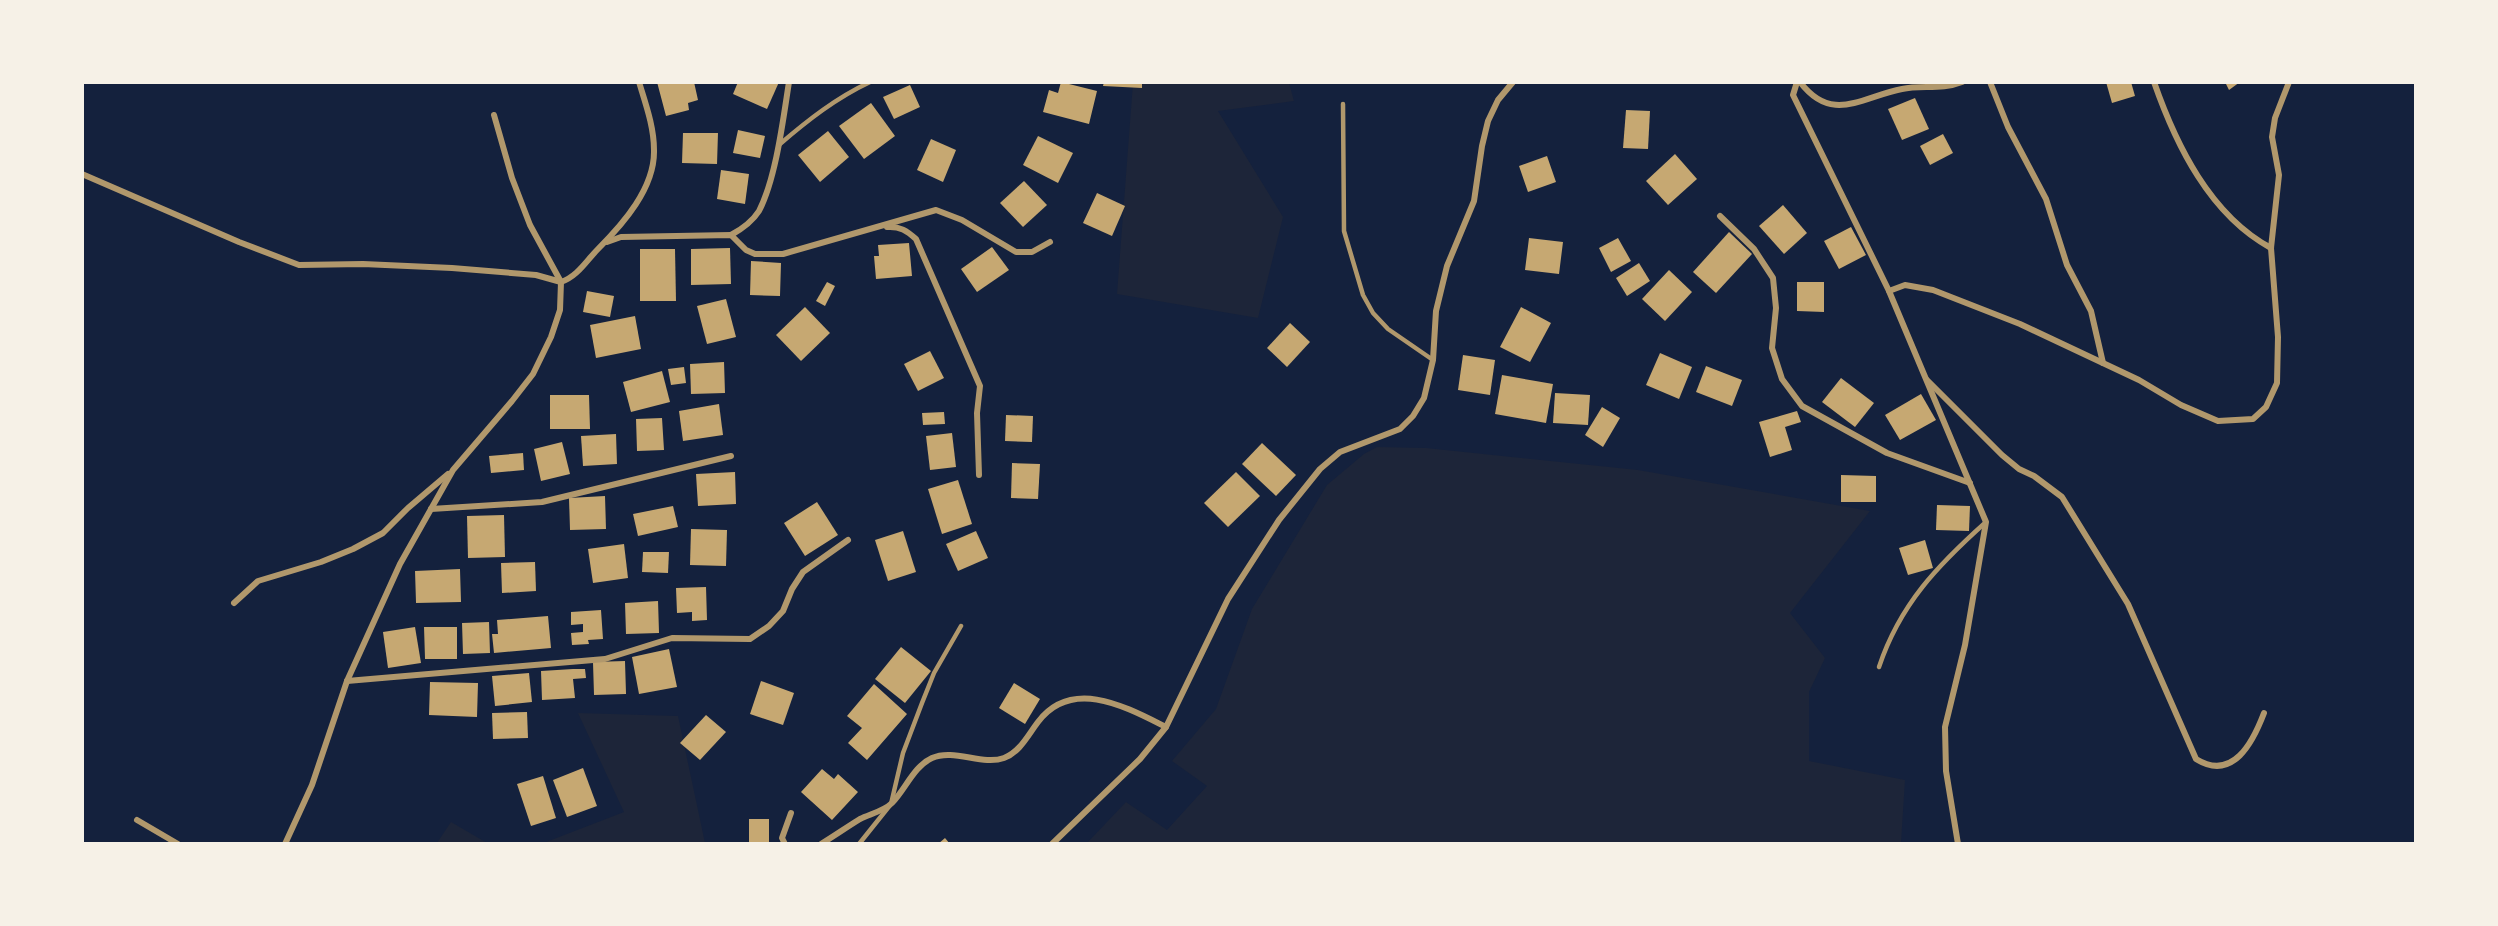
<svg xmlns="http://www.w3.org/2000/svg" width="2498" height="926" font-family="'Sofia Sans Condensed',sans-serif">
  <rect width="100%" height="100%" fill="#14213d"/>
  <g fill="#1d2539">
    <polygon points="1133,83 1289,83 1294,101 1218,111 1283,217 1258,318 1117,294"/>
    <polygon points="1377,447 1426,448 1638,470 1870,511 1790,613 1825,658 1809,692 1809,761 1905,780 1901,843 1087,843 1126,802 1167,830 1207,786 1172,761 1216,709 1252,609 1327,485 1364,454"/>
    <polygon points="578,713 678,716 705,843 541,844 624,812"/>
    <polygon points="451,822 487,843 437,843"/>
  </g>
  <g fill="#c6a872">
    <polygon points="657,82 694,82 698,100 688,103 689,110 666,116"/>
    <polygon points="738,82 779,82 767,109 733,94"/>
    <polygon points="1061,82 1097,91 1089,124 1043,112 1049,90 1058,93"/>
    <polygon points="1104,82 1142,82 1142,88 1103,86"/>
    <polygon points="2106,82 2131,82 2135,96 2112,103"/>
    <polygon points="2225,82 2240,82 2229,90"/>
    <polygon points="910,85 920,107 894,119 883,97"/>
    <polygon points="1915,98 1929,129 1902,140 1888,109"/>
    <polygon points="871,103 895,136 864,159 839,126"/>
    <polygon points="1626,110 1650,111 1648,149 1623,148"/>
    <polygon points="738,130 765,136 760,158 733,153"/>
    <polygon points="828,131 849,157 820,182 798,155"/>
    <polygon points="683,133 718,133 717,164 682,163"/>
    <polygon points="1943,134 1953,153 1930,165 1920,146"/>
    <polygon points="1038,136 1073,153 1058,183 1023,165"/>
    <polygon points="931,139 956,150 943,182 917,170"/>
    <polygon points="1675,154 1697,179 1668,205 1646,181"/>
    <polygon points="1547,156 1556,182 1528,192 1519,166"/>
    <polygon points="721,170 749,174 745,204 717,199"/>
    <polygon points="1024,181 1047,205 1023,227 1000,203"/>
    <polygon points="1097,193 1125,206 1112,236 1083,223"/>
    <polygon points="1783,205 1807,233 1784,254 1759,226"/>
    <polygon points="1851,227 1866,255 1839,269 1824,241"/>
    <polygon points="1729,232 1752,254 1716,293 1693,272"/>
    <polygon points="1529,238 1563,242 1559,274 1525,270"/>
    <polygon points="1618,238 1631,261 1611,272 1599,248"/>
    <polygon points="909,243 912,276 876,279 874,256 879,256 878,245"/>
    <polygon points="992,247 1009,270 977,292 961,269"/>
    <polygon points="730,248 731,284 691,285 691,249"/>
    <polygon points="640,249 675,249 676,301 640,301"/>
    <polygon points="751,261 781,263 780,296 750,295"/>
    <polygon points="1639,263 1650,281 1627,296 1616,278"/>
    <polygon points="1669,270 1692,292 1665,321 1642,299"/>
    <polygon points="827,282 835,286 825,306 816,301"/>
    <polygon points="1797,282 1824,282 1824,312 1797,311"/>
    <polygon points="587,291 614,296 610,317 583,312"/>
    <polygon points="726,299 736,337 707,344 697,306"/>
    <polygon points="805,307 830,333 801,361 776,335"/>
    <polygon points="1521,307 1551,323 1530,362 1500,347"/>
    <polygon points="635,316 641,349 596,358 590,325"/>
    <polygon points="1290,323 1310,342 1287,367 1267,348"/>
    <polygon points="930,351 944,378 918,391 904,364"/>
    <polygon points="1660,353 1692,367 1679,399 1646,385"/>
    <polygon points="1463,355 1495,360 1490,395 1458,390"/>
    <polygon points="724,362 725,393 691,394 690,364"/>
    <polygon points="1706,366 1742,380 1732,406 1696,392"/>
    <polygon points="684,367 686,383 671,385 668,369"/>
    <polygon points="662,371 670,402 631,412 623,382"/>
    <polygon points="1502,375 1553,384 1546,423 1495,414"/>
    <polygon points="1841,378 1874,403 1855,427 1822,402"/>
    <polygon points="1555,393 1590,395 1588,425 1553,423"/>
    <polygon points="1921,394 1936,420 1900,440 1885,415"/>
    <polygon points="550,395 589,395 590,429 550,429"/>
    <polygon points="719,404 723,435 683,441 679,411"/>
    <polygon points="1602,407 1620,418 1603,447 1585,435"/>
    <polygon points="1797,411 1801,422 1785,427 1792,450 1770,457 1759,422"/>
    <polygon points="944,412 945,424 923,425 922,413"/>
    <polygon points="1006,415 1033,416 1032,442 1005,441"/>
    <polygon points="662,418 664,450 637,451 636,419"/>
    <polygon points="952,433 956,467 930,470 926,436"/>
    <polygon points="616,434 617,464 583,466 581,436"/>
    <polygon points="562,442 570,474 541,481 534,449"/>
    <polygon points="1262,443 1296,475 1276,496 1242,464"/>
    <polygon points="523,453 524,470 491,473 489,456"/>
    <polygon points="1012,463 1040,464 1038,499 1011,498"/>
    <polygon points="735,472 736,504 698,506 696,474"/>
    <polygon points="1236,472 1260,496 1228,527 1204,503"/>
    <polygon points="1841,475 1876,476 1876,502 1841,502"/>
    <polygon points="958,480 972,524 942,534 928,489"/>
    <polygon points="605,496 606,529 570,530 569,498"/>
    <polygon points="817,502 838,535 805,556 784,523"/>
    <polygon points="1937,505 1970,506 1969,531 1936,530"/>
    <polygon points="673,506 678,527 638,536 633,514"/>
    <polygon points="504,515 505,557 468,558 467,516"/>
    <polygon points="691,529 727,530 726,566 690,565"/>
    <polygon points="903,531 916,572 888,581 875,540"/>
    <polygon points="976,531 988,558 958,571 946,544"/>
    <polygon points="1925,540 1933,568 1908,575 1899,548"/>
    <polygon points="624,544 628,578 593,583 588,549"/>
    <polygon points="643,552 669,552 668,573 642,572"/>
    <polygon points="535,562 536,591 502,593 501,563"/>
    <polygon points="460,569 461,602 416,603 415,571"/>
    <polygon points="706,587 707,620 692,621 692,612 677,613 676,588"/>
    <polygon points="658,601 659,633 626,634 625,603"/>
    <polygon points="601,610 603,639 588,640 589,644 572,645 571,633 583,632 583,624 571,625 571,612"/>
    <polygon points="548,616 551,648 494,653 492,634 498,634 497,620"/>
    <polygon points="489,622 490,653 463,654 462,623"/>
    <polygon points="415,627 421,663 388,668 383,632"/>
    <polygon points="424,627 457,627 457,659 425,659"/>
    <polygon points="901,647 931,671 905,703 875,679"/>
    <polygon points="669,649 677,687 639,694 632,657"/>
    <polygon points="625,661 626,694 594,695 593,662"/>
    <polygon points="573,669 585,669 586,678 573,679 575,698 542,700 541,671"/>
    <polygon points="529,673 532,702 495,706 492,676"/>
    <polygon points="761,681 794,693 783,725 750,714"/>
    <polygon points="430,682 478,683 477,717 429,715"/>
    <polygon points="1014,683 1040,699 1025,724 999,708"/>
    <polygon points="874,684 907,714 867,760 848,743 862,728 847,716"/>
    <polygon points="527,712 528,738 493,739 492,713"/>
    <polygon points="706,715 726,732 700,760 680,743"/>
    <polygon points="583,768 597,806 567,817 553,780"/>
    <polygon points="822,769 834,779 838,774 858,792 832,820 801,792"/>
    <polygon points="543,776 556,818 531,826 517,784"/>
    <rect x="749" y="819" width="20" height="25"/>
    <polygon points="945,838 950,844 938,844"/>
  </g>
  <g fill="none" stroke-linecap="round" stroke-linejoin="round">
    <g stroke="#b1986c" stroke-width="4.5">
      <polyline points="1343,104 1344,231 1363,295 1373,313 1388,329 1433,360"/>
      <path d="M780 144C808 120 836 98 870 82"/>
      <path d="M1879 667C1900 604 1938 565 1986 522"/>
      <polyline points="859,844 891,804 903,753 922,703 934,673 961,626"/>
    </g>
    <g stroke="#b1986c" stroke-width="6">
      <polyline points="1797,82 1793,95 1889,291 1986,522 1965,645 1945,727 1946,771 1958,844"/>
      <path d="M1800 82C1832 124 1861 97 1902 89 1922 85 1942 90 1962 82"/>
      <polyline points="1990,82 2008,127 2046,199 2067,265 2091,311 2103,363"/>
      <path d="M2154 82C2176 145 2210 215 2271 248"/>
      <polyline points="494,115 512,178 530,225 561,282"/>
      <polyline points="82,174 239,242 299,265 363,264 452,268 536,275 561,282"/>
      <polyline points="1720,216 1754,249 1773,278 1776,308 1772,348 1782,379 1802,406 1887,453 1970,483"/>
      <path d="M887 227C900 226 907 231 916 239L980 386 977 413 979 475"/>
      <path d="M731 235C742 229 752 222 759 211 776 178 783 120 789 82"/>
      <polyline points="607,242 621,237 731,235 746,250 755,254 783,254 936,210 962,220 1016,252 1032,252 1050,242"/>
      <polyline points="1889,291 1905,285 1933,290 2020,324 2139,380 2181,405 2218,421 2253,419 2266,407 2277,383 2278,337 2271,248 2279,175 2272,137 2275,118 2289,82"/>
      <path d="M1927 380 2002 455 2019 469 2034 476 2062 497 2128 604 2196 759C2233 782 2253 742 2264 713"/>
      <polyline points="431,509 542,502 731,456"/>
      <polyline points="234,603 258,581 321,562 353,549 383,533 408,508 448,474"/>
      <polyline points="347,681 605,659 672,638 750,639 769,626 783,611 792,589 803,572 848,540"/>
      <polyline points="137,820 178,844"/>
      <path d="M285 844 312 785 347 681 400 564 453 470 512 401 533 374 551 337 560 310 561 282C578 276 586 261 598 249 623 224 655 188 654 150 654 127 646 105 639 82"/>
      <polyline points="785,844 782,838 791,813"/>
      <path d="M821 844C834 836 847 827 860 819 870 814 884 811 892 803 905 790 914 766 932 758 954 748 982 766 1004 758 1020 752 1028 735 1038 722 1072 677 1126 707 1166 727"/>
      <polyline points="1052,844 1140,759 1166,727 1228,599 1279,520 1320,469 1340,452 1400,429 1413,416 1424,398 1433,360 1436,311 1447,266 1474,201 1482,146 1488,121 1498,100 1513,82"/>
    </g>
  </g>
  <rect width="2498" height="926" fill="none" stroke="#f6f1e7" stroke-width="168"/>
</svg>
